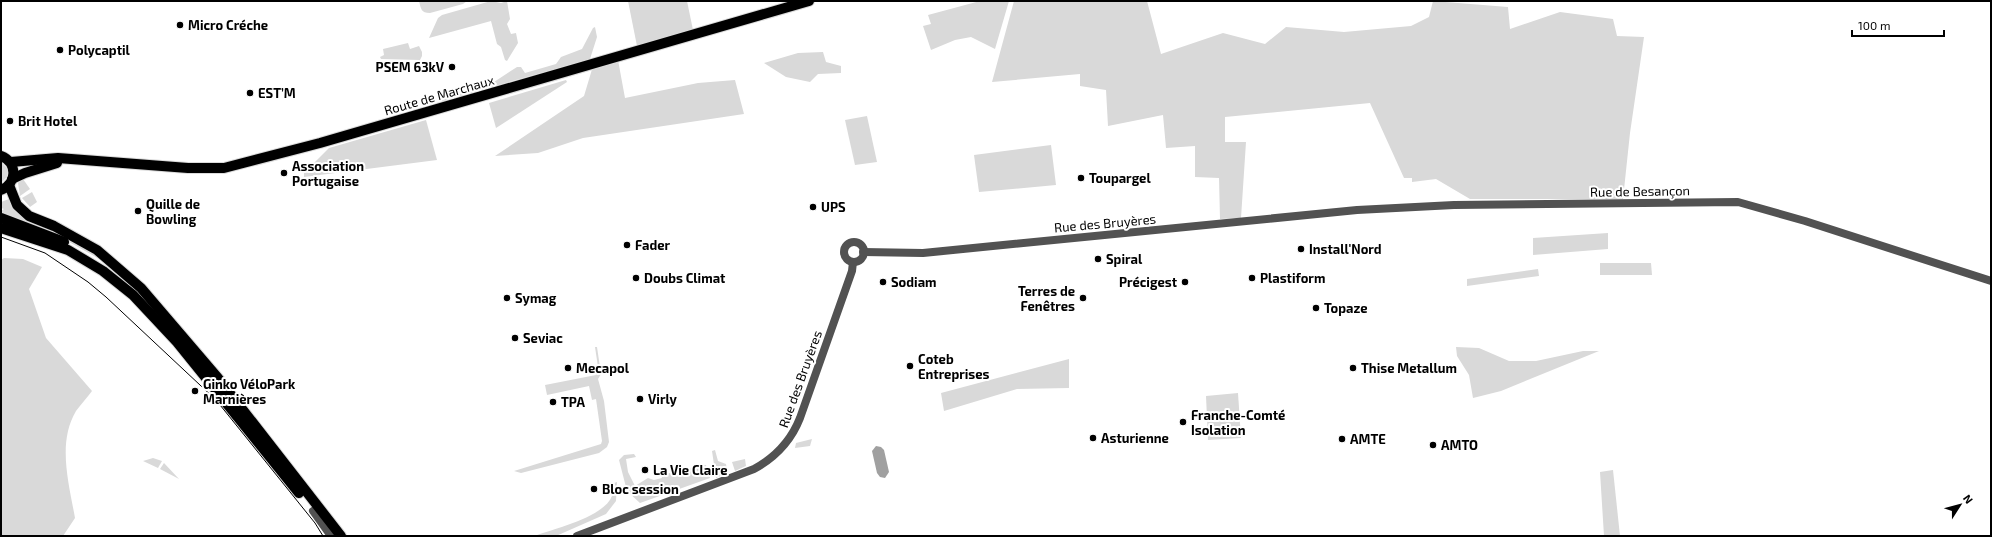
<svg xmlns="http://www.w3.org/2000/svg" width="1992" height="537" font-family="'Exo 2',sans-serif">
  <rect width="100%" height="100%" fill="#fff"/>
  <g fill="#d9d9d9">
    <path d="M419 1H467L463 4 430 13C421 13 421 9 419 1Z"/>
    <polygon points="491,1 501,3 507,1 510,19 507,24 511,34 516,33 518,43 507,61 505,60 501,47 497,44 491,21 429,38 438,18 442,15"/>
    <polygon points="628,1 687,1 693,30 637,46"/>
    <polygon points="980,1 1009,1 995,49 971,37 955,40 931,50 923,26 931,24 928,15"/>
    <polygon points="1014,1 1147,1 1161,54 1223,33 1265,44 1286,27 1344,32 1411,26 1429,17 1433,1 1508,7 1510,29 1560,12 1613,19 1617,36 1644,37 1630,133 1623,199 1470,199 1436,179 1412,182 1412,178 1404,178 1370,103 1225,117 1225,142 1246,142 1241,218 1220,219 1219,178 1195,177 1195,146 1166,148 1163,115 1108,126 1106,90 1080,86 1080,74 992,82"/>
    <polygon points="595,27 597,37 590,59 439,102 444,96 494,82 517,67 521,67 525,73 556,64 561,57 582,49 593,28"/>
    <polygon points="408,43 410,49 419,46 422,52 422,56 420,60 381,59 380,57 384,55 383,49"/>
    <polygon points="823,52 826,62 841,66 841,73 818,74 810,82 786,77 764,63 798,53"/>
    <polygon points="618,60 625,98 698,83 735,80 744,114 583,138 538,153 495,156 584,96 593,66"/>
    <polygon points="566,80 567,82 496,128 489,103"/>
    <polygon points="867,116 877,162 855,165 845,120"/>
    <polygon points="426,120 437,160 304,177 304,173 329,148"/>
    <polygon points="1051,145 1056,185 979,192 974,155"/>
    <polygon points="1,161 8,170 7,177 1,183"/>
    <polygon points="23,179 30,189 20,196 18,183"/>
    <polygon points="32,192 37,202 30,207 22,198"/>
    <path d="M9 199C41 220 76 238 105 262L69 242 1 215V211L4 209 1 208V202Z"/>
    <polygon points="1608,233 1608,249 1533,255 1533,238"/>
    <path d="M4 258 23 259 42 267 29 289 46 338 92 391C87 398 81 404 76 411 57 443 69 484 75 518L63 536H1V260Z"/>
    <polygon points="1600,263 1651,263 1652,275 1600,275"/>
    <polygon points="1538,269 1539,276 1467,286 1467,279"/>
    <polygon points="595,347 597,347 601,374 598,379 604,401 609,442 607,447 599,453 521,473 514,471 601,444 602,441 596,399 592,400 589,386 547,395 545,385 596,375 594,368 598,367"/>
    <polygon points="1456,347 1479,348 1509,361 1536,361 1583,351 1599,351 1501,391 1473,398 1469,375 1457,356"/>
    <polygon points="1069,359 1069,388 1017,389 944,411 941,393"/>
    <polygon points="1238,393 1241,438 1208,440 1206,396"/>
    <polygon points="812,439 810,446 795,448 796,443"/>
    <polygon points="715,450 718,461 726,464 727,471 725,474 716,478 712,451"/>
    <polygon points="634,454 636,457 626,459 628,472 635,486 648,478 654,480 662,478 661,475 706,465 710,478 640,503 627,491 619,460 624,455"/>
    <polygon points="153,458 162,461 158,468 143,461"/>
    <polygon points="745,459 746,466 735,471 732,462"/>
    <polygon points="164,463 179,479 160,469"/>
    <polygon points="1613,470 1620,536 1604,536 1600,472"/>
    <path d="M617 482 616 501 606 514 556 536H534C554 529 604 517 612 496 613 492 613 487 614 483Z"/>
  </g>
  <polygon fill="#a0a0a0" points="876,446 881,447 884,450 889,472 885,478 880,477 877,473 872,451"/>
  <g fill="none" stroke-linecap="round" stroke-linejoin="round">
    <defs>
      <g id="major">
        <path d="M1 156C17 162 18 183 1 190"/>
        <polyline points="11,162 58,158 188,168 224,168 320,143 809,1"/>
        <polyline points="12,179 25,173 57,163"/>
        <polyline points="9,185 17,205 29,216 54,226 97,250 141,288 218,378 341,536"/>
        <polyline points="1,218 64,242"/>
        <polyline points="1,228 68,250 103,271 133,295 177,342 299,493"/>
      </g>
    </defs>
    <use href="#major" stroke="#dbdbdb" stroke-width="12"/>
    <g stroke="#525252" stroke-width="8">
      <circle cx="854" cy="252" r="10"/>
      <polyline points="863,252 923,253 1357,210 1454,205 1738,202 1805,221 1991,281"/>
      <polyline points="313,511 331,536"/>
      <path d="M577 536 754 469C776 457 791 441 800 418L852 271 853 262"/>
    </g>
    <use href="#major" stroke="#000" stroke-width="10"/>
    <polyline stroke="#000" stroke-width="1" points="1,237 45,253 88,282 106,297 216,400 315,523 323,536"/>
  </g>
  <g fill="#000" stroke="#fff" stroke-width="1.5">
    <circle cx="180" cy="25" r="4"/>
    <circle cx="60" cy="50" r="4"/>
    <circle cx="452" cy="67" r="4"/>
    <circle cx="250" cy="93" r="4"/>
    <circle cx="10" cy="121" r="4"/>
    <circle cx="284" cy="173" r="4"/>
    <circle cx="1081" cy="178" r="4"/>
    <circle cx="813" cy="207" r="4"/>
    <circle cx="138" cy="211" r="4"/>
    <circle cx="627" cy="245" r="4"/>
    <circle cx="1301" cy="249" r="4"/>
    <circle cx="1098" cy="259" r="4"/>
    <circle cx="636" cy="278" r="4"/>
    <circle cx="1252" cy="278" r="4"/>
    <circle cx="883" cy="282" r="4"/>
    <circle cx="1185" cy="282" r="4"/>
    <circle cx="507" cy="298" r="4"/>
    <circle cx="1083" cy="298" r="4"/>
    <circle cx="1316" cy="308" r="4"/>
    <circle cx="515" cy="338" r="4"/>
    <circle cx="910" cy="366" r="4"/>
    <circle cx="568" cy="368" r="4"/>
    <circle cx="1353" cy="368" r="4"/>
    <circle cx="195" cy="391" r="4"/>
    <circle cx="640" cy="399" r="4"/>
    <circle cx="553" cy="402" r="4"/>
    <circle cx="1183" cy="422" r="4"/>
    <circle cx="1093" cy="438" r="4"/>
    <circle cx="1342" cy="439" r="4"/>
    <circle cx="1433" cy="445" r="4"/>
    <circle cx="645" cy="470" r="4"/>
    <circle cx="594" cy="489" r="4"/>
  </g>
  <g text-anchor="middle" stroke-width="4" stroke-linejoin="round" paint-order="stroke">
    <g font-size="13" font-weight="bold" fill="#000" stroke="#fff" text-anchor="start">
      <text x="188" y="30">Micro Créche</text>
      <text x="68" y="55">Polycaptil</text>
      <text x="444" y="72" text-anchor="end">PSEM 63kV</text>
      <text x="258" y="98">EST’M</text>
      <text x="18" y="126">Brit Hotel</text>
      <text x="292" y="171">Association<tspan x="292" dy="15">Portugaise</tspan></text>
      <text x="1089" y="183">Toupargel</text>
      <text x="146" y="209">Quille de<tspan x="146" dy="15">Bowling</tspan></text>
      <text x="821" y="212">UPS</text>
      <text x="635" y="250">Fader</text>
      <text x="1309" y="254">Install'Nord</text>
      <text x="1106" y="264">Spiral</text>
      <text x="644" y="283">Doubs Climat</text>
      <text x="1260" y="283">Plastiform</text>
      <text x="891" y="287">Sodiam</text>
      <text x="1177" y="287" text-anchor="end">Précigest</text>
      <text x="1075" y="296" text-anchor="end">Terres de<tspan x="1075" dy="15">Fenêtres</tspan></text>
      <text x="515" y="303">Symag</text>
      <text x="1324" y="313">Topaze</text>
      <text x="523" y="343">Seviac</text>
      <text x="918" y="364">Coteb<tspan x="918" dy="15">Entreprises</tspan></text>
      <text x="576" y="373">Mecapol</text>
      <text x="1361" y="373">Thise Metallum</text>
      <text x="203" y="389">Ginko VéloPark<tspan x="203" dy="15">Marnières</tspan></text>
      <text x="648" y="404">Virly</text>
      <text x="561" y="407">TPA</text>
      <text x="1191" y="420">Franche-Comté<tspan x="1191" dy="15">Isolation</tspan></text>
      <text x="1101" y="443">Asturienne</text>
      <text x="1350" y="444">AMTE</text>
      <text x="1441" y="450">AMTO</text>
      <text x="653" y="475">La Vie Claire</text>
      <text x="602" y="494">Bloc session</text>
    </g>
    <g font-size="13" fill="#000" stroke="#fff">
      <text transform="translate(439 95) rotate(-16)" y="5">Route de Marchaux</text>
      <text transform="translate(1640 191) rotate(-1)" y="5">Rue de Besançon</text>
      <text transform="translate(1105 223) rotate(-5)" y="5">Rue des Bruyères</text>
      <text transform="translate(800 379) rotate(-70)" y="5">Rue des Bruyères</text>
    </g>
  </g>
  <rect width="1992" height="537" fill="none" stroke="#000000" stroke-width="4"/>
  <g transform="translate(1960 505) rotate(54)" stroke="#ffffff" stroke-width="3" paint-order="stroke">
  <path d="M0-3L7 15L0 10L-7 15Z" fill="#000000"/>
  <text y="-6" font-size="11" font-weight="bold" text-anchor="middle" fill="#000000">N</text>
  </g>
  <path d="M1852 30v6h92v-6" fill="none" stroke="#000000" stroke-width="2"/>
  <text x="1858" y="30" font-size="12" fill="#000000" stroke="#ffffff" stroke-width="3" paint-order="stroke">100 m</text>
</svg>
